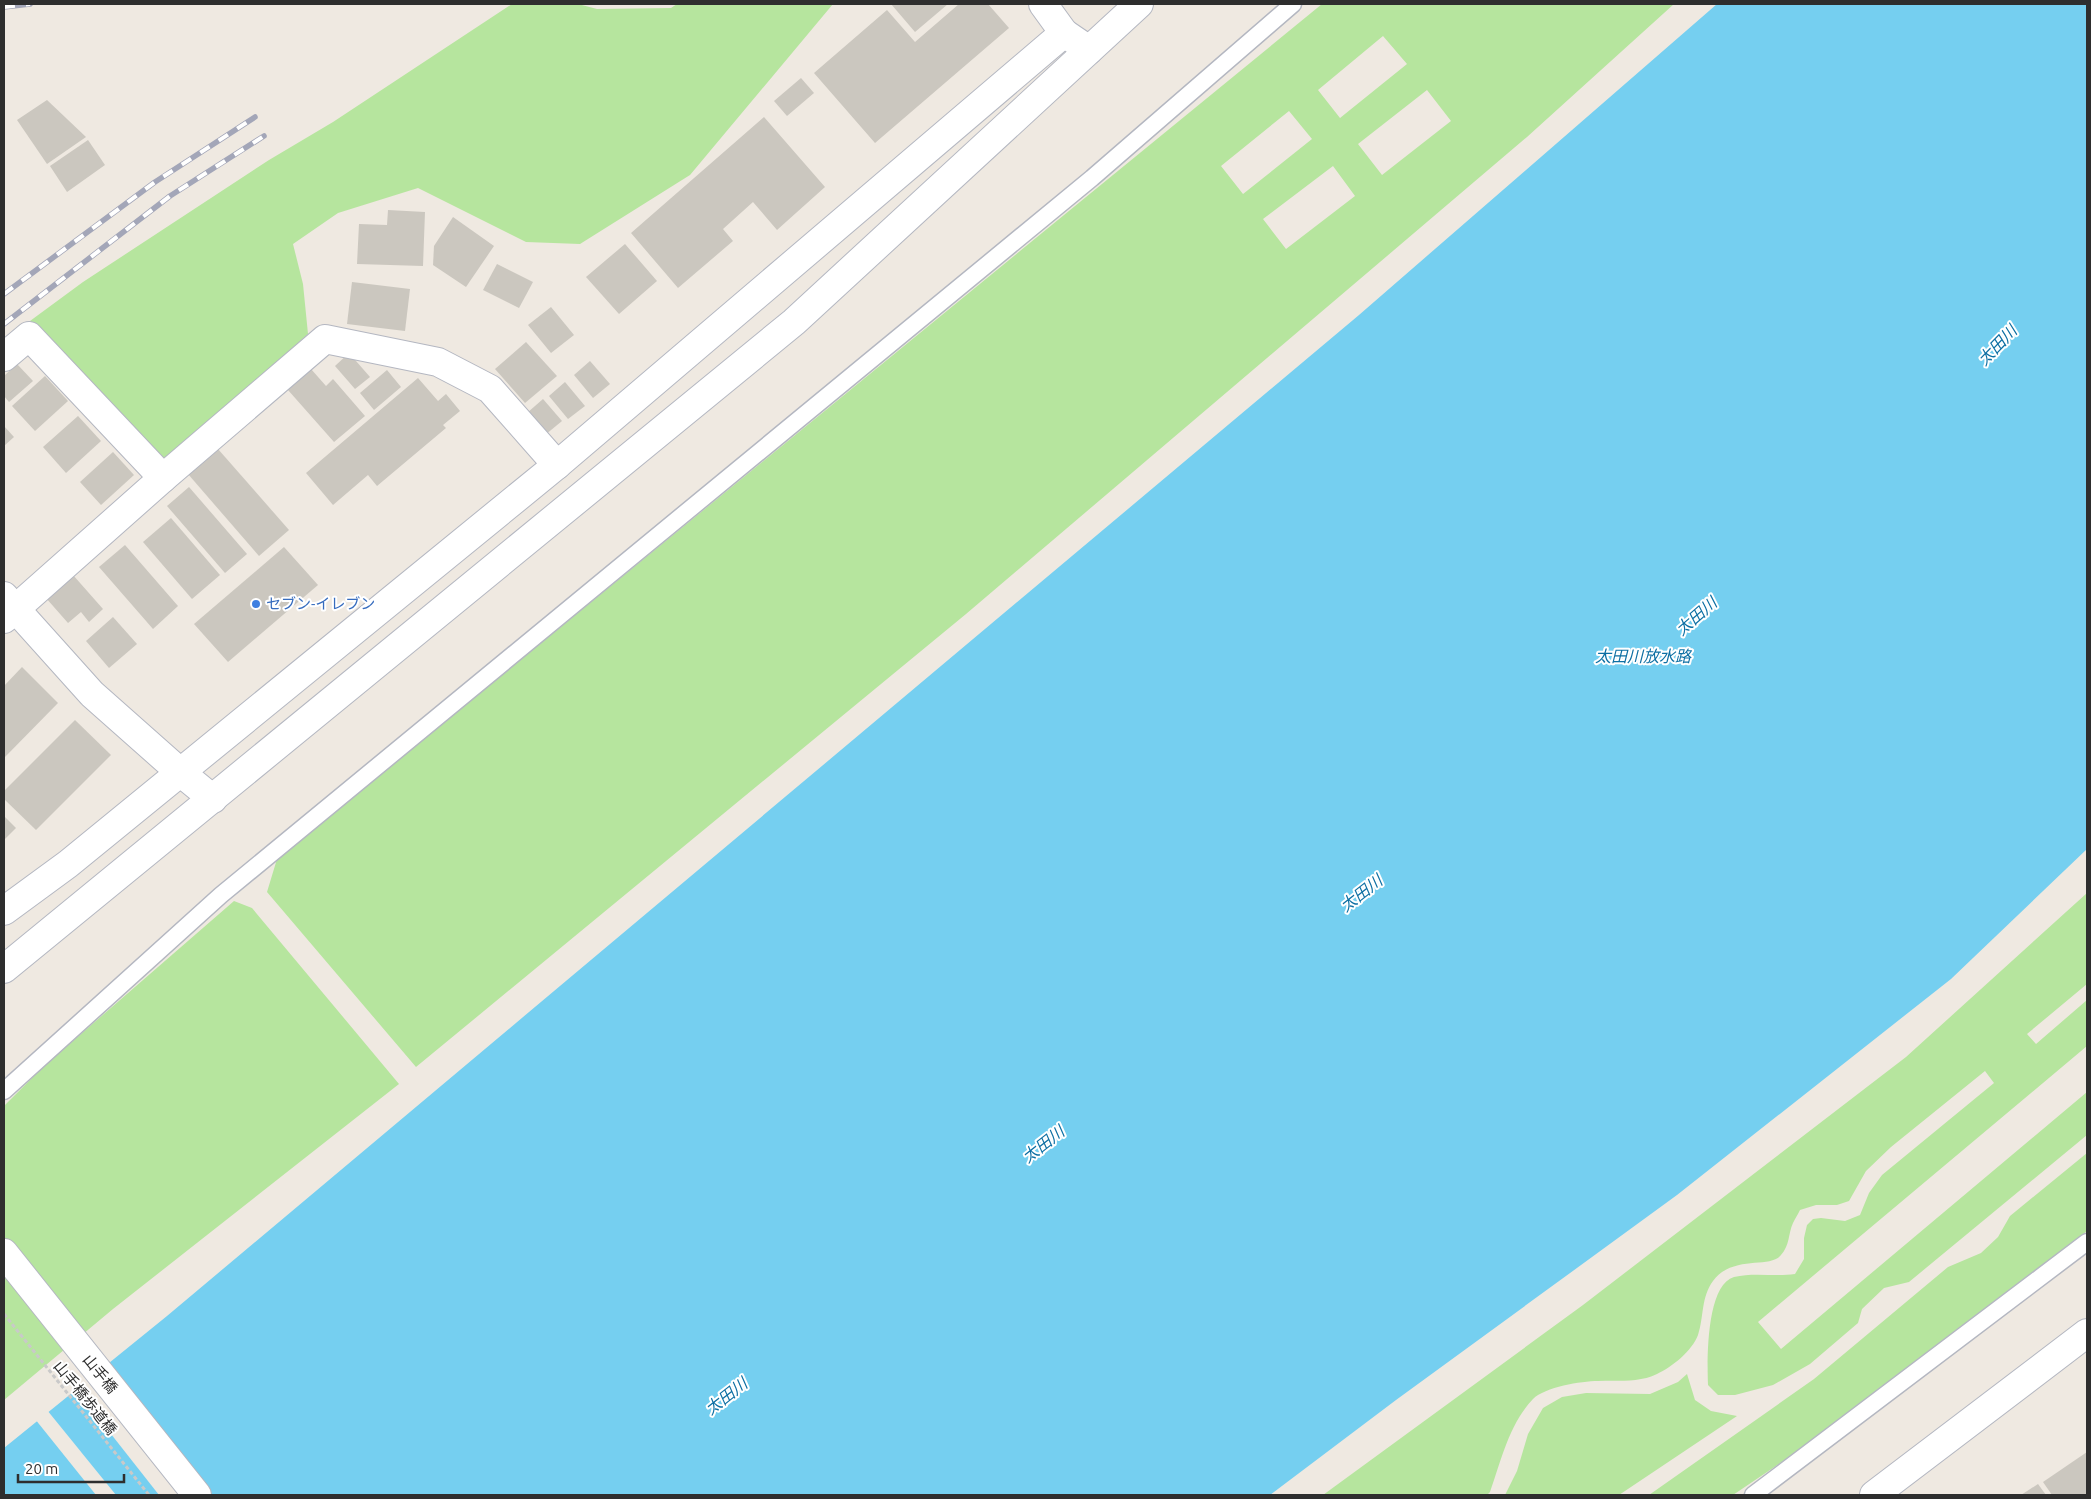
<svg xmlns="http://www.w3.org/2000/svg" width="2091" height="1499" font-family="Ubuntu,'Noto Sans JP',sans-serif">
  <rect width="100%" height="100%" fill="#efe9e1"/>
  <g fill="#b6e59e" fill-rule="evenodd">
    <polygon points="512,4 578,4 597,9 671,8 677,4 833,4 690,175 580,244 526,242 418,188 338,213 293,244 303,284 308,334 171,457 153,457 30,321 83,282 269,160 333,122"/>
    <path d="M1322 4H1674L1527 137 966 614 416 1067 267 892 277 859ZM1383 36 1407 64 1340 118 1318 90ZM1427 90 1451 121 1382 175 1358 144ZM1289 111 1312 139 1243 194 1221 166ZM1333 166 1355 196 1286 249 1263 219Z"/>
    <path d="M2087 893V984L2027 1034 2036 1044 2087 1000V1046L1758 1322 1781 1349 2087 1092V1135L1909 1282 1884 1288 1862 1309 1858 1323 1810 1364 1773 1385 1735 1395H1718L1708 1385C1707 1361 1706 1285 1734 1277 1754 1272 1775 1277 1795 1274L1804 1259V1238L1807 1225 1813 1219 1821 1218 1845 1221 1860 1215 1869 1193 1882 1175 1994 1083 1985 1071 1891 1147 1866 1171 1849 1201 1837 1205H1816L1800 1210C1798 1214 1795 1219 1793 1223 1788 1234 1790 1245 1781 1255 1770 1269 1733 1254 1713 1281 1701 1297 1704 1317 1698 1335 1692 1351 1672 1367 1657 1374 1639 1383 1617 1380 1598 1381 1581 1381 1545 1387 1533 1399 1509 1424 1501 1461 1490 1492L1487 1495H1323L1583 1305 1906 1057Z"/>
    <polygon points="234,901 252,908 399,1084 113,1309 4,1400 4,1106 44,1066"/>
    <polygon points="2087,1153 2087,1231 1826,1432 1733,1495 1649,1495 1814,1379 1948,1267 1981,1253 1998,1237 2010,1216"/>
    <polygon points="1687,1374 1695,1400 1711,1411 1737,1416 1619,1495 1505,1495 1517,1471 1528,1434 1543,1408 1562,1397 1586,1393 1650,1394 1678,1382"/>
  </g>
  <polygon fill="#75cff0" points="1717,4 2087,4 2087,849 1951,979 1677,1195 1396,1400 1270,1495 4,1495 4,1448 167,1316 1359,315"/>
  <g fill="#efe9e1">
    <polygon points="103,1364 207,1495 159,1495 74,1387"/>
    <polygon points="47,1410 116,1495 96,1495 35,1419"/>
  </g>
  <g fill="#cbc7bf">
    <polygon points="891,4 948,4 915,32"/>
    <polygon points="959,4 988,4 1009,28 875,143 814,73 887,10 915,42"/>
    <polygon points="801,78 814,93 787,116 774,101"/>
    <polygon points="47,100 86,137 47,164 17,120"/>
    <polygon points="764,117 825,187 777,230 753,202 723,229 733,241 678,288 631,233"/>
    <polygon points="88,140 105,165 67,192 50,166"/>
    <polygon points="388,210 425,212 423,266 357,264 359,224 387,225"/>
    <polygon points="453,217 494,246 466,287 433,265 434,246"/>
    <polygon points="625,244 657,281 619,314 586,277"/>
    <polygon points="497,264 533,282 519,308 483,290"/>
    <polygon points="352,282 410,289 405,331 347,324"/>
    <polygon points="551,307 574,335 551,353 528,325"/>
    <polygon points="526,342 557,376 525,403 495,369"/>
    <polygon points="349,353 370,377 355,389 335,366"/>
    <polygon points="590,361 610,384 593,398 574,375"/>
    <polygon points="17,364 33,381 9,402 4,396 4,376"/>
    <polygon points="311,369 326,386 333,379 365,416 334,442 288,390"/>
    <polygon points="387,370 401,387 374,410 360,393"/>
    <polygon points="45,376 68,401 35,431 12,406"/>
    <polygon points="418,378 438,401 446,394 460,411 443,425 446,428 377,486 368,475 333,505 306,473"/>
    <polygon points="565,382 585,406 568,419 549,396"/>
    <polygon points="543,399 562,421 545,435 527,413"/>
    <polygon points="78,416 101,441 66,473 43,447"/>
    <polygon points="4,426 14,437 4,446"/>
    <polygon points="218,449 289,530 259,556 188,474"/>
    <polygon points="113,452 134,475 101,505 80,482"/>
    <polygon points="189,487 247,554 225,573 167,506"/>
    <polygon points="171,518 220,575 192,599 143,542"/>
    <polygon points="125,545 178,606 153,629 99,567"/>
    <polygon points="284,547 318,585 228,662 194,624"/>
    <polygon points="73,575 103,609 89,622 81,612 68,623 46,598"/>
    <polygon points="113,617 137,644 109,668 86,641"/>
    <polygon points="22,667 58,703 4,758 4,686"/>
    <polygon points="75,720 111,755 36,830 4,799 4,791"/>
    <polygon points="4,816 16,828 4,840"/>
    <polygon points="2087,1452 2087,1495 2052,1495 2043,1482"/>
    <polygon points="2038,1484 2046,1495 2021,1495"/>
  </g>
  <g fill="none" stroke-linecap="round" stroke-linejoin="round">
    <defs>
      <g id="service">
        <polyline points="4,1091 221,895 1092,178 1293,4"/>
        <polyline points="1753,1495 2087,1242"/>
      </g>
      <g id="minor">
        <polyline points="1043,4 1064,33"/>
        <polyline points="4,357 29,336 163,478"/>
        <polyline points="4,596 92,694 180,772 213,799"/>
        <polyline points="4,619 163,478 325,339 438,362 490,389 557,465"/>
        <polyline points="4,911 68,864 557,465 1064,33 1089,50"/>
      </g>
      <g id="tertiary">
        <polyline points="4,969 794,322 1139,4"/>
        <polyline points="4,1253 197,1495"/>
        <polyline points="1874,1495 2087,1333"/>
      </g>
    </defs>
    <use href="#service" stroke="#b4b7c1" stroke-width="19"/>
    <use href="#minor" stroke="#b4b7c1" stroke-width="30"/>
    <use href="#tertiary" stroke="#b4b7c1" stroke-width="30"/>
    <polyline stroke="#c9c9c9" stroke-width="3" stroke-dasharray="4 2.5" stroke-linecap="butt" points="4,1314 149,1495"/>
    <use href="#service" stroke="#fff" stroke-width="16"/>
    <use href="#minor" stroke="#fff" stroke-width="28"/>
    <use href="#tertiary" stroke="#fff" stroke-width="28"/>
    <defs>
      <g id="rail">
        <polyline points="4,7 30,4"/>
        <polyline points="4,294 155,182 255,117"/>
        <polyline points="4,324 170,196 264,136"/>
      </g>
    </defs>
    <use href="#rail" stroke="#a3a6b8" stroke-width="5.5"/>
    <use href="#rail" stroke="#fff" stroke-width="4" stroke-dasharray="11" stroke-linecap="butt"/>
  </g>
  <circle fill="#3f7fe0" stroke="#fff" stroke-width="2" cx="256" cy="604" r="5"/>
  <g text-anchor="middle" stroke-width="4" stroke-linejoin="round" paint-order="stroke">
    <g font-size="15" fill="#366cbe" stroke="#fff" text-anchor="start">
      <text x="266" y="609">セブン-イレブン</text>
    </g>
    <g font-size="15" fill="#2e2e2e" stroke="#fff">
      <text transform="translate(100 1374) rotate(51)" y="5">山手橋</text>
      <text transform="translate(85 1398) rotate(51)" y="5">山手橋歩道橋</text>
    </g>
    <g font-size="16" font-style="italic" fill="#0d6fa3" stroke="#fff">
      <text transform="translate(1997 345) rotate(-46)" y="6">太田川</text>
      <text transform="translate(1696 616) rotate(-41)" y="6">太田川</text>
      <text x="1643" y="662">太田川放水路</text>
      <text transform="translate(1361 893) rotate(-38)" y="6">太田川</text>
      <text transform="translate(1043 1144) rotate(-38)" y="6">太田川</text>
      <text transform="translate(726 1396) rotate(-38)" y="6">太田川</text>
    </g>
  </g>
  <rect width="2091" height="1499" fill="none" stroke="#2e2e2e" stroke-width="10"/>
  <path d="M18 1474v8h106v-8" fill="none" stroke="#2e2e2e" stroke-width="2.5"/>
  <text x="25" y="1474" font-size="15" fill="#2e2e2e" stroke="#ffffff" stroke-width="4" paint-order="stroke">20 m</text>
</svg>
